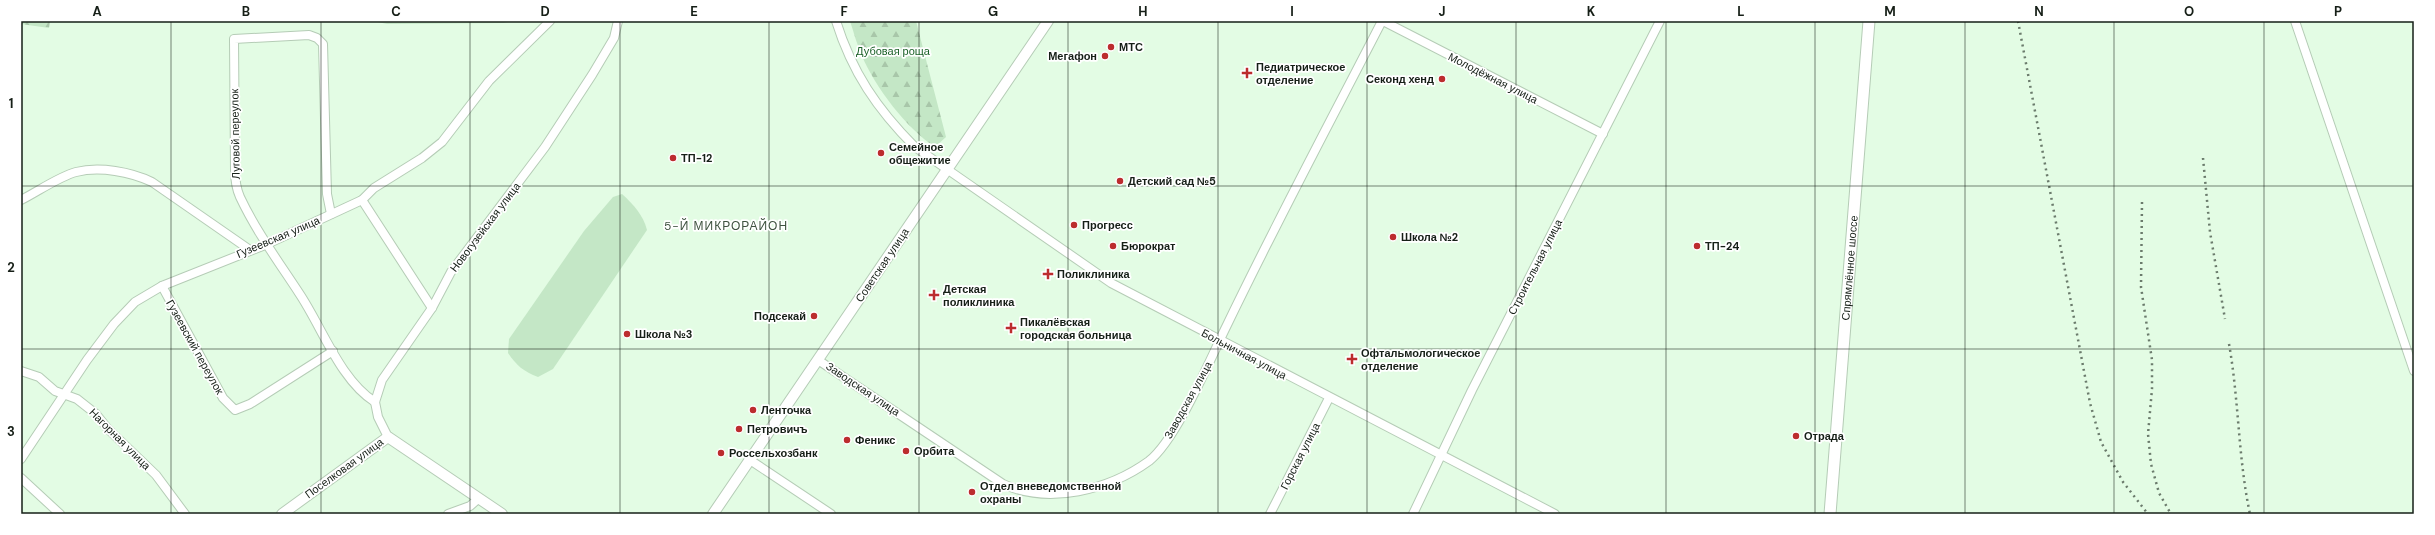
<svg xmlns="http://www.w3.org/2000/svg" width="2435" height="535" font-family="'DM Sans',sans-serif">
  <defs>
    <pattern id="forest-firs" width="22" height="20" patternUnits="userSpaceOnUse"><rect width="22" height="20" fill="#c4e7c6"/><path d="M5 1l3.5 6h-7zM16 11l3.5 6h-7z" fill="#a8c6a9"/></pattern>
  </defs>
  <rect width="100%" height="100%" fill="#e3fce4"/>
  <g fill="url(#forest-firs)">
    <polygon points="21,21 50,21 49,28 21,24"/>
    <path d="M850 21H916L946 137 935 147C907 129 875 87 862 56 857 45 854 33 850 21Z"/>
  </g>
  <g fill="#c4e7c6">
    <polygon points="373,21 513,21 503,23 387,24"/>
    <path d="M622 194C634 205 643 215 647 230L553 369 538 377C524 372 516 365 508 353L509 339 584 231 613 197Z"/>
  </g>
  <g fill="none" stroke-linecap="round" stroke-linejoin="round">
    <defs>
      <g id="minor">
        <path d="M836 21C852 72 877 109 915 147L1111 283 1555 514"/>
        <polyline points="1383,21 1603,134"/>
        <polyline points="2295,21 2414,371"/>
        <path d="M21 200C37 192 60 176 76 172 100 166 131 172 152 182L250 250"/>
        <polyline points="362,200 432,308"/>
        <path d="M331 214 327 194 323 44 317 38 309 35 234 39 235 170C235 179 236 188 240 197 256 231 278 261 299 293 322 327 340 380 375 402"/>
        <polyline points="162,286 223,398 235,410 250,404 333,351"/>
        <path d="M818 360 1003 484C1049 505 1109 490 1149 461 1177 439 1210 359 1227 325 1276 223 1330 122 1382 21"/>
        <polyline points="21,371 39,377 55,391 77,399 96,414 108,429 156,475 185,514"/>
        <polyline points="388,437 378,417 375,402 382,380 432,308 451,272 545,147 592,75 614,38 618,21"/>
        <polyline points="21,459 87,360 114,324 135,302 162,286 265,245 362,200 374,188 422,158 442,142 489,81 550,21"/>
        <polyline points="750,460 831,514"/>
        <polyline points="21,478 60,514"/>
        <polyline points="448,514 470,506 479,498"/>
        <polyline points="1270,514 1329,398"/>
        <polyline points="1413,514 1472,390 1660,21"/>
      </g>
      <g id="tertiary">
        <polyline points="282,514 388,437 502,514"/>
        <polyline points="713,514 1048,21"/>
      </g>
      <g id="secondary">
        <path id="s1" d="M1830 514 1869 21"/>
      </g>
    </defs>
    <use href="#minor" stroke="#b5ccb6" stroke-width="10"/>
    <use href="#tertiary" stroke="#b5ccb6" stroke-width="12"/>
    <use href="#secondary" stroke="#b5ccb6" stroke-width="13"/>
    <use href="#minor" stroke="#fff" stroke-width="8"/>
    <use href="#tertiary" stroke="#fff" stroke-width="10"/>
    <use href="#secondary" stroke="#fff" stroke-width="11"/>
    <g stroke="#6b7b6c" stroke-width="2.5" stroke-dasharray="2 4" stroke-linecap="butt">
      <polyline points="2018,21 2090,403 2101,442 2123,482 2148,514"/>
      <polyline points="2203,158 2210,232 2225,319"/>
      <polyline points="2142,202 2141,287 2152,360 2152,389 2148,434 2151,464 2159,493 2171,514"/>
      <path d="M2229 344C2239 400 2238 458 2250 514"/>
    </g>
  </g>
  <path fill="none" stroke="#161f17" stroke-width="1" stroke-opacity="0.55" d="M171 21V514M321 21V514M470 21V514M620 21V514M769 21V514M919 21V514M1068 21V514M1218 21V514M1367 21V514M1516 21V514M1666 21V514M1815 21V514M1965 21V514M2114 21V514M2264 21V514M21 186H2414M21 349H2414"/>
  <g fill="#bc2c2e" stroke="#fff" stroke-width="1.5">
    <circle cx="1111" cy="47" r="4"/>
    <circle cx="1105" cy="56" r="4"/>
    <path d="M1245 67h4v4h4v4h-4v4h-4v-4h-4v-4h4z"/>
    <circle cx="1442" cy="79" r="4"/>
    <circle cx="881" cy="153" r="4"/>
    <circle cx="673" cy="158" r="4"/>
    <circle cx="1120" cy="181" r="4"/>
    <circle cx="1074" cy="225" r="4"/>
    <circle cx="1393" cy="237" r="4"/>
    <circle cx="1113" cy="246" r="4"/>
    <circle cx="1697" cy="246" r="4"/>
    <path d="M1046 268h4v4h4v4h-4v4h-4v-4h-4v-4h4z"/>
    <path d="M932 289h4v4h4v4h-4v4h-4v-4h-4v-4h4z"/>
    <circle cx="814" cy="316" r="4"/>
    <path d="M1009 322h4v4h4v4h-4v4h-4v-4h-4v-4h4z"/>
    <circle cx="627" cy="334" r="4"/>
    <path d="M1350 353h4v4h4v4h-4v4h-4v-4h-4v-4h4z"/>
    <circle cx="753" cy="410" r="4"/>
    <circle cx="739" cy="429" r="4"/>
    <circle cx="1796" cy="436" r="4"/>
    <circle cx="847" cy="440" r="4"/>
    <circle cx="906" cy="451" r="4"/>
    <circle cx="721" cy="453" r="4"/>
    <circle cx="972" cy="492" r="4"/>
  </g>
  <g text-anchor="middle" stroke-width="3.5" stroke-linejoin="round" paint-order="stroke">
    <g font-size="11" font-weight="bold" fill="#161f17" stroke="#fff" text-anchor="start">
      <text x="1119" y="51">МТС</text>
      <text x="1097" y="60" text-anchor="end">Мегафон</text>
      <text x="1256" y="71">Педиатрическое<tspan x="1256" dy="13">отделение</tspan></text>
      <text x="1434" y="83" text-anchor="end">Секонд хенд</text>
      <text x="889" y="151">Семейное<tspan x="889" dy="13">общежитие</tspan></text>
      <text x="681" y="162">ТП-12</text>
      <text x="1128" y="185">Детский сад №5</text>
      <text x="1082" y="229">Прогресс</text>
      <text x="1401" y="241">Школа №2</text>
      <text x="1121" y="250">Бюрократ</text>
      <text x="1705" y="250">ТП-24</text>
      <text x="1057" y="278">Поликлиника</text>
      <text x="943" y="293">Детская<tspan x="943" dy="13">поликлиника</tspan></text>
      <text x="806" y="320" text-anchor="end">Подсекай</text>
      <text x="1020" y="326">Пикалёвская<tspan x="1020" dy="13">городская больница</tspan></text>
      <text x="635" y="338">Школа №3</text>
      <text x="1361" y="357">Офтальмологическое<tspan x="1361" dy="13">отделение</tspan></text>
      <text x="761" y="414">Ленточка</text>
      <text x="747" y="433">Петровичъ</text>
      <text x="1804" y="440">Отрада</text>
      <text x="855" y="444">Феникс</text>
      <text x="914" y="455">Орбита</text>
      <text x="729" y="457">Россельхозбанк</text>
      <text x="980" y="490">Отдел вневедомственной<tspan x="980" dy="13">охраны</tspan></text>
    </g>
    <g font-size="11" fill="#195f26" stroke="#fff">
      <text x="893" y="55">Дубовая роща</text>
    </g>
    <g font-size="11" fill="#161f17" stroke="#fff">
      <text transform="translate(1493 78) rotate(27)" y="4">Молодёжная улица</text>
      <text transform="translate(235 134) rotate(-91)" y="4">Луговой переулок</text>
      <text transform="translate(485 227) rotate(-53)" y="4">Новогузейская улица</text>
      <text transform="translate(278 237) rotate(-23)" y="4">Гузеевская улица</text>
      <text transform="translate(882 265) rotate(-56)" y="4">Советская улица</text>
      <text transform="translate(1535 267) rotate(-63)" y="4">Строительная улица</text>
      <text dy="4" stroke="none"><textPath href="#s1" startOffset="247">Спрямлённое шоссе</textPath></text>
      <text transform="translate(195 347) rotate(61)" y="4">Гузеевский переулок</text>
      <text transform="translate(1244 354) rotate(28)" y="4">Больничная улица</text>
      <text transform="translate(863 389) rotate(34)" y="4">Заводская улица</text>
      <text transform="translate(1188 400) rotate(-61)" y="4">Заводская улица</text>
      <text transform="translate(120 439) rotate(45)" y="4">Нагорная улица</text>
      <text transform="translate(1300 456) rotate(-63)" y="4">Горская улица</text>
      <text transform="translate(344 468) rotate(-36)" y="4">Поселковая улица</text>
    </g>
    <g font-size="12" letter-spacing="1" fill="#3e523f" stroke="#fff">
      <text x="726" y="230">5-Й МИКРОРАЙОН</text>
    </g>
  </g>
  <rect width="2435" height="535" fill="none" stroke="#ffffff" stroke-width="44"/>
  <rect x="22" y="22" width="2391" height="491" fill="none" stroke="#161f17" stroke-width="1.5"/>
  <g font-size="13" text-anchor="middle" font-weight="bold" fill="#161f17">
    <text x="97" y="16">A</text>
    <text x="246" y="16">B</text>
    <text x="396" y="16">C</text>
    <text x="545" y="16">D</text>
    <text x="694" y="16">E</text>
    <text x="844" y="16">F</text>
    <text x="993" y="16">G</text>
    <text x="1143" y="16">H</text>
    <text x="1292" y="16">I</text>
    <text x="1442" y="16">J</text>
    <text x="1591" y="16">K</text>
    <text x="1741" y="16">L</text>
    <text x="1890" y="16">M</text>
    <text x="2039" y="16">N</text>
    <text x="2189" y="16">O</text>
    <text x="2338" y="16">P</text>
    <text x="11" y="108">1</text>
    <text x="11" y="272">2</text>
    <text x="11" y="436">3</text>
  </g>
</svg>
